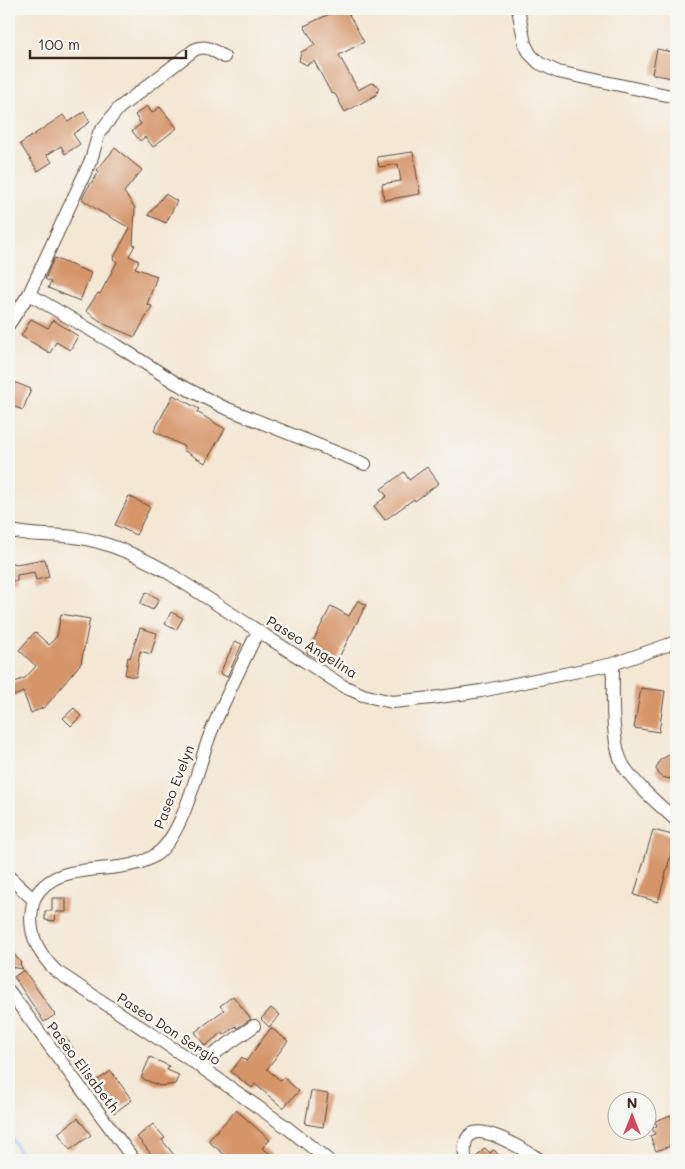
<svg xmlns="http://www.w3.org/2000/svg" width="685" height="1169" font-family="Mali,sans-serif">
  <rect width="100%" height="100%" fill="#f6f6f2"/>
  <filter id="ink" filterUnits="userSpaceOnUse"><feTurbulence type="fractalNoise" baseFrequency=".02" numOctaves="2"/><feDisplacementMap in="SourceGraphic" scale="10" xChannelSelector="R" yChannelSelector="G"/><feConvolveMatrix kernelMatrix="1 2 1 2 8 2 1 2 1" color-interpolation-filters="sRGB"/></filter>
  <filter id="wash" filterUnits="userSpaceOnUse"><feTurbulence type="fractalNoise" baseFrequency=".0096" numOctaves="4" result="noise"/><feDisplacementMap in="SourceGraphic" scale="20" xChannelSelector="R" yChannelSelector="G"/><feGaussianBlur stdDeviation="1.12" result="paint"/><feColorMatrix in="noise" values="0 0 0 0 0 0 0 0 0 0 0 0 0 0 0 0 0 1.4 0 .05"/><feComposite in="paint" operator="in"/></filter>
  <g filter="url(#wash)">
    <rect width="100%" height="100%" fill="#f4e7d4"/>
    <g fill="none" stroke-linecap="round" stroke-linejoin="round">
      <polyline stroke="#87bcf6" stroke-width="3" points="9,1134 24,1160"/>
    </g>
    <g id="blocks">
      <g fill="#d69469">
        <polygon points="340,9 346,9 364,42 339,55 358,90 371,83 376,84 379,88 376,95 345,112 335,94 331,93 314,61 307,65 299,61 301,52 315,45 304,26"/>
        <polygon points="657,49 676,53 676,79 652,74"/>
        <polygon points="147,106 152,113 160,107 177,128 153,147 145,137 140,141 132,131 141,124 135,115"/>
        <polygon points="84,112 90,122 73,134 80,144 65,154 61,146 47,155 52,162 38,171 20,144 63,115 68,122"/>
        <polygon points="115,148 142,170 124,192 135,208 133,244 135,245 129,256 139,261 135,268 157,276 147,305 152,306 135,337 106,325 86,311 98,293 100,294 117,262 113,259 130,228 99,211 82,199 87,189 99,172 97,170"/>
        <polygon points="413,152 420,194 384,200 382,184 401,181 398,164 379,167 377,157"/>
        <polygon points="165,194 177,201 166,223 148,215"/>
        <polygon points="54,258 91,273 80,301 48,288 51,282 45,279"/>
        <polygon points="31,319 48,328 53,320 78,336 70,350 56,342 50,353 21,336"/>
        <polygon points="9,380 31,389 23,410 9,405"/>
        <polygon points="173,395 199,409 197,412 225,429 205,463 183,450 185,447 154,431"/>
        <polygon points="427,467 439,483 415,501 414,499 385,520 374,506 387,496 381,489 404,472 409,480"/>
        <polygon points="129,496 150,507 136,535 115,525"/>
        <polygon points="45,559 49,577 36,580 34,572 17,575 17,581 9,581 9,562 16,564"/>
        <polygon points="146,592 159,599 153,610 140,604"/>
        <polygon points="358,600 366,605 334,667 307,653 331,606 349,616"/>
        <polygon points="171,612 183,618 176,630 165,624"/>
        <polygon points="61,614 90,619 81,663 45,707 31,713 23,692 14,696 10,684 25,678 36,666 19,650 35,632 49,645 57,636"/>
        <polygon points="140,628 157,633 151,654 140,651 136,677 125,675 128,657 130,658"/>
        <polygon points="235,641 242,644 227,677 220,673"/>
        <polygon points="641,688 665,691 659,732 634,728"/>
        <polygon points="74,708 81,716 71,726 63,718"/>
        <polygon points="676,751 676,777 672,779 661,777 656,769 660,760"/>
        <polygon points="653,830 676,836 658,902 634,895"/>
        <polygon points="52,898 66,898 66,912 56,912 55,921 45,920 45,911 52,911"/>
        <polygon points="9,948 21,963 20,964 23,969 9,967"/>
        <polygon points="24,970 55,1015 44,1022 14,977"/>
        <polygon points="233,996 251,1019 237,1028 236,1026 224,1035 223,1032 205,1046 195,1032 224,1010 220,1006"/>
        <polygon points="271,1008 280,1015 269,1027 261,1019"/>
        <polygon points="271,1028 288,1041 267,1069 281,1081 284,1078 299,1091 283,1108 255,1084 252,1088 231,1072 242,1057 246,1061"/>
        <polygon points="65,1036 75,1051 68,1056 57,1042"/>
        <polygon points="150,1057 169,1066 167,1070 179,1075 175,1084 160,1086 141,1078"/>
        <polygon points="111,1071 132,1100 114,1113 93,1083"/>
        <polygon points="311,1091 328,1094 323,1127 305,1124"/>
        <polygon points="236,1110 270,1140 262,1148 279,1160 231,1160 208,1141"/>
        <polygon points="671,1115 675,1128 672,1129 676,1144 656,1151 650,1136 655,1134 652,1128 657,1126 655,1121"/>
        <polygon points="78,1118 91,1135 70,1150 58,1133"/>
        <polygon points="153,1124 165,1138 162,1140 178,1160 156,1160 137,1137"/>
        <polygon points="485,1148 490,1153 494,1150 504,1160 481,1160 477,1156"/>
      </g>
    </g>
  </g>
  <g filter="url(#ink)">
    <use href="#blocks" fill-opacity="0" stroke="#574639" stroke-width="1"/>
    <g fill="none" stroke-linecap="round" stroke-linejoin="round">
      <defs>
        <g id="minor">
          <polyline points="518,9 525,44 530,54 539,63 558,72 676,97"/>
          <polyline points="29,294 118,346 176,383 223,407 365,464"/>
          <path d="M9 324 29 294 91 160 99 133 119 108 194 50C206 44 213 50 224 57"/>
          <path d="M9 530C30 537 52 534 74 537 106 541 135 554 164 570L343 686 363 695 392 702 432 698 481 691 613 664 676 642"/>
          <path d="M258 631C242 665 225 698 211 732 198 765 185 831 158 853 124 881 57 854 34 899 32 904 32 912 31 918 31 940 41 956 56 971L198 1065 285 1126 328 1160"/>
          <path d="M613 664C613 690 610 747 625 768 639 788 658 804 676 820"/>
          <polyline points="9,877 34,900"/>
          <polyline points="9,991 134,1160"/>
          <polyline points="198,1065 254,1026"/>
          <path d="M465 1160C465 1153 463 1144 468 1137 480 1120 528 1153 541 1160"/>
        </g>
      </defs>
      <use href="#minor" stroke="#574639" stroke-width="14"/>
      <use href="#minor" stroke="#fff" stroke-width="12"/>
    </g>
  </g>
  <g text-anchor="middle" stroke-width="5" stroke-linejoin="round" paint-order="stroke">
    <g font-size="14" fill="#3b2a1e" stroke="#f6f6f2">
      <text transform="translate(312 647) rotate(32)" y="5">Paseo Angelina</text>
      <text transform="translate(174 787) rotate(-69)" y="5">Paseo Evelyn</text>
      <text transform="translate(169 1029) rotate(33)" y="5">Paseo Don Sergio</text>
      <text transform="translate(83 1067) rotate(53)" y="5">Paseo Elisabeth</text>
    </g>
  </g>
  <rect width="685" height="1169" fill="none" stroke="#f6f6f2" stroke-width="30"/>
  <g transform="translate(632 1116)"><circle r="24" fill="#f6f6f2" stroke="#aba49d"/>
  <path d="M0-4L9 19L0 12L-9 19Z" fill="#d1495b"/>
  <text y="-8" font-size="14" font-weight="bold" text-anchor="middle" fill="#3b2a1e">N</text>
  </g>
  <path d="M30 50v8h156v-8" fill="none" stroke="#3b2a1e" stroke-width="2.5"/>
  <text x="38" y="50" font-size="15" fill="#3b2a1e" stroke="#f6f6f2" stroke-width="4" paint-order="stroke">100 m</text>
</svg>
